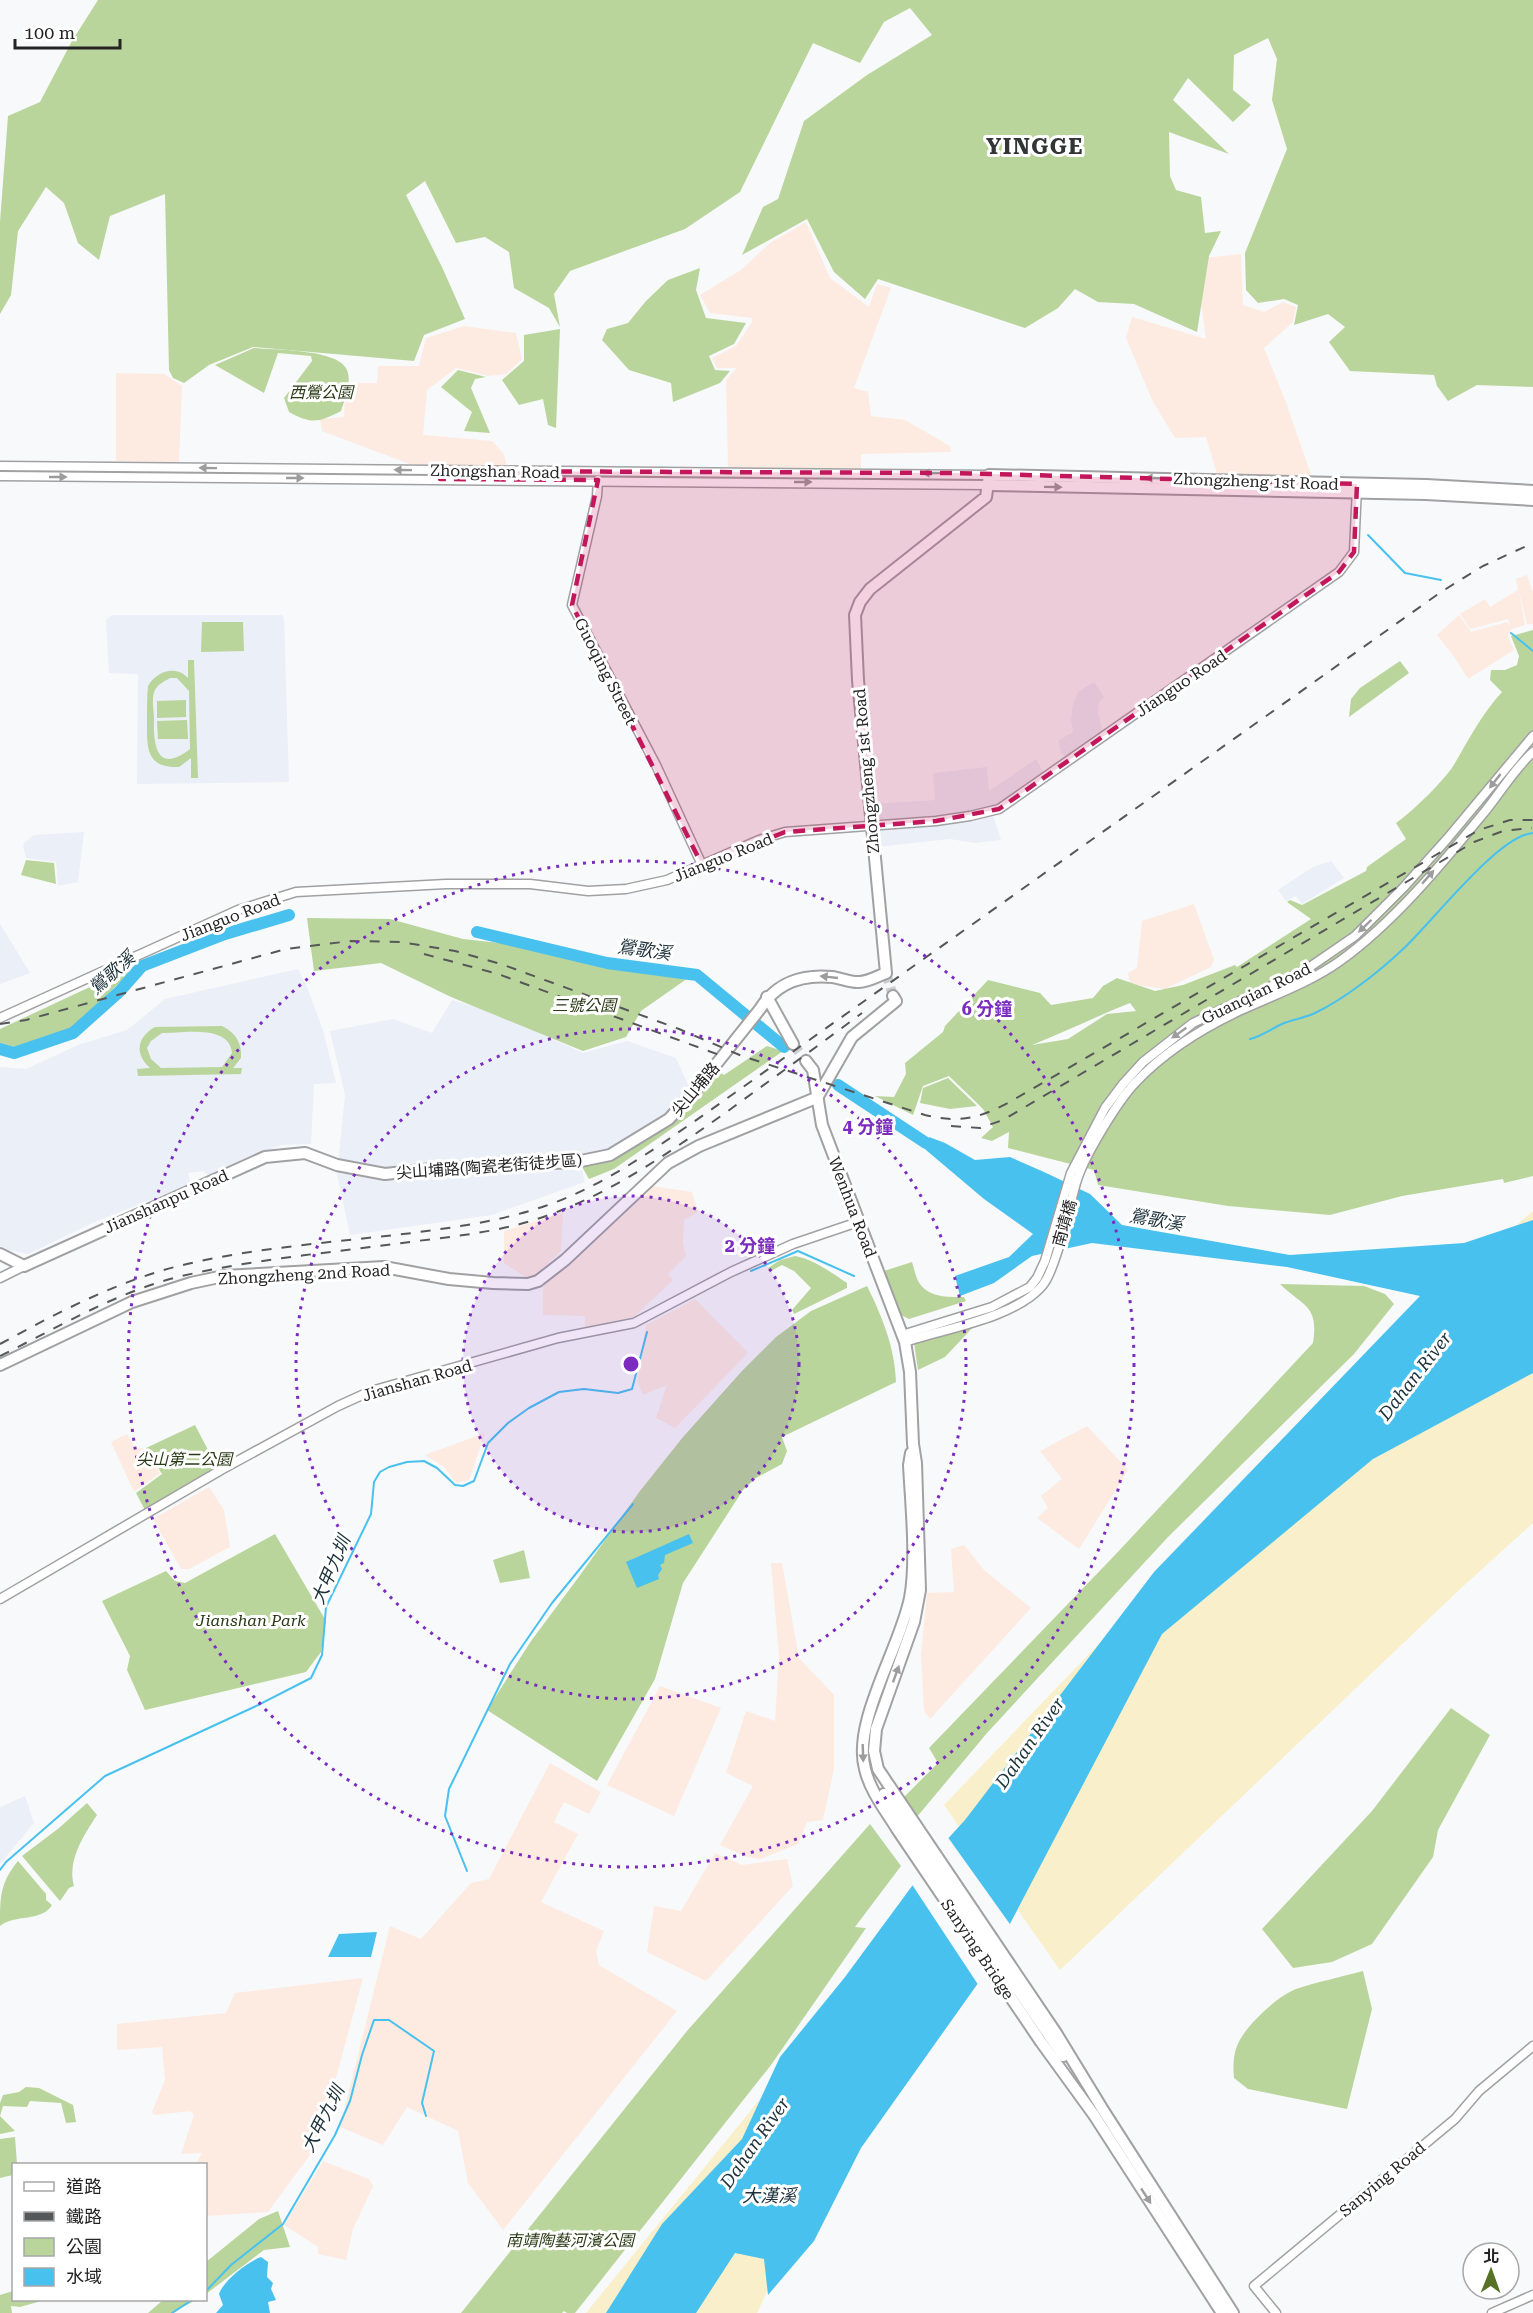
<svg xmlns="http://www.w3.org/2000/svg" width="1533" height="2313" font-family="'Roboto Serif','Noto Sans TC',serif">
  <rect width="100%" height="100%" fill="#f8f9fa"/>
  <g fill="#ebeff7">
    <polygon points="112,615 282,615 284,619 289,782 137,784 138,674 109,673 106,620"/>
    <polygon points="1094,682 1104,697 1099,702 1098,712 1103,733 1066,759 1060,751 1059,740 1073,732 1071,720 1073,704 1078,692"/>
    <polygon points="1036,759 1045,775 990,811 993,815 1001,840 975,843 950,839 877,847 874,804 935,800 933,773 987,767 989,791"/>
    <polygon points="84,832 78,882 58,886 56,862 26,858 23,844 34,835"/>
    <polygon points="1331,861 1344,878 1302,904 1296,896 1286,901 1278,890 1313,867"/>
    <polygon points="0,924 30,973 0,984"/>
    <polygon points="298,969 307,987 323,1030 336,1083 314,1084 311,1144 281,1145 209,1176 203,1171 188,1173 191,1184 97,1221 28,1254 8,1250 0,1246 0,1067 26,1069 78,1045 127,1030 165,999"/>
    <polygon points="452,1000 500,1014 583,1053 627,1041 676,1058 690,1089 665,1118 609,1151 578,1157 585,1182 492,1215 350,1235 337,1174 345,1095 330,1031 393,1019 432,1033"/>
    <polygon points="25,1796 34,1823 0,1864 0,1807"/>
  </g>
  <g fill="#fdebe1">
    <polygon points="806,222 830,278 869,307 877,284 891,288 854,388 868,392 871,416 905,420 950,446 951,452 861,454 861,471 728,468 726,380 737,368 717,368 712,358 736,346 752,322 752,318 710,313 700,295 741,270 770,243"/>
    <polygon points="1241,254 1243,305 1264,312 1283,302 1296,307 1293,322 1264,348 1287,405 1312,478 1218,477 1206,437 1175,438 1153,402 1126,338 1132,317 1206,339 1199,289 1204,258"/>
    <polygon points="464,326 516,333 522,359 506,374 488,376 456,368 427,390 423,435 492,441 504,454 507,467 415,466 322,431 320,419 344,417 345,399 354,398 354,383 377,383 378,366 419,366 426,338"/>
    <polygon points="116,373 164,374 182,386 179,462 116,461"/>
    <polygon points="1527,575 1533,592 1533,624 1527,624 1519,592 1525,625 1512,629 1508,636 1514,650 1468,679 1455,658 1437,635 1459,615 1471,632 1507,622 1510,626 1508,619 1470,629 1460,614 1485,599 1490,607 1518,590 1516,579"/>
    <polygon points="1194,904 1214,960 1211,967 1165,989 1130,984 1128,973 1137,968 1142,921"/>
    <polygon points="651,1186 692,1192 698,1212 684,1220 683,1244 686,1256 668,1274 673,1280 634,1317 585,1328 585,1316 543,1315 543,1286"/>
    <polygon points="563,1213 561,1251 533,1278 527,1278 504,1263 504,1231"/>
    <polygon points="695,1299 748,1353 675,1428 656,1418 667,1385 643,1395 637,1381 646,1325"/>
    <polygon points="1087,1426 1128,1470 1079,1549 1037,1518 1048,1508 1041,1496 1062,1479 1040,1451"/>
    <polygon points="485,1433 469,1480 456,1483 444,1467 425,1455"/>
    <polygon points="127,1434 136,1449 142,1448 160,1473 134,1492 111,1442"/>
    <polygon points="209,1487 224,1510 230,1547 189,1569 181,1569 153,1519"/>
    <polygon points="964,1545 984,1570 1031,1608 930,1719 924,1711 921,1655 927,1593 954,1592 951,1549"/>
    <polygon points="771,1563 782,1563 799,1658 834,1695 834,1769 823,1820 807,1822 798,1844 761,1859 747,1857 720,1845 753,1786 726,1773 746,1711 775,1721 779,1656"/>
    <polygon points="660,1686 721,1708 674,1816 607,1785"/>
    <polygon points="550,1763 601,1792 589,1814 564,1802 554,1822 578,1834 541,1902 604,1931 596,1951 599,1965 677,2011 503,2230 468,2183 458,2131 407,2107 383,2145 340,2127 390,1926 421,1939 471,1883 489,1879"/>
    <polygon points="715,1853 742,1865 787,1859 793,1886 706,1981 647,1952 654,1906 681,1911"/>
    <polygon points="363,1978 318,2144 268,2212 206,2216 206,2164 196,2164 202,2153 181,2154 194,2115 190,2111 155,2115 152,2112 165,2080 162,2047 117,2050 117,2024 226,2013 235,1993"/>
    <polygon points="323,2161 369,2179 373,2186 353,2229 346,2260 318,2254 318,2247 284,2225"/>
  </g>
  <g fill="#b9d59b" fill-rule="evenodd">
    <polygon points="98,0 1533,0 1533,387 1477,385 1448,401 1437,386 1434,375 1350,371 1329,342 1345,327 1328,314 1294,325 1298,305 1284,299 1258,303 1246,290 1245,253 1287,149 1272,100 1277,59 1268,38 1234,55 1233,90 1251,105 1233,122 1188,78 1173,100 1229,154 1169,132 1170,176 1176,190 1201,197 1205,233 1221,231 1209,256 1197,332 1134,304 1098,302 1075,289 1058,308 1025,328 878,279 865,299 834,272 807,219 742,255 763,207 778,199 804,121 867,75 932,35 910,8 884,22 860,63 813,43 740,192 685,229 570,271 554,294 560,327 549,308 514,288 509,252 485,237 456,243 425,181 406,195 442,267 465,319 424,335 414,361 253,347 209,365 184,383 173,378 169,370 165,194 110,216 99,260 78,243 64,203 46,187 18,231 11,295 0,314 0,222 8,116 40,102 72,41"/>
    <polygon points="700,268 696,290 706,318 746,323 734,344 709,356 715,370 730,371 720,383 673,402 671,383 629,370 602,340 607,329 628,323 646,301 668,280"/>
    <polygon points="560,329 556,428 548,425 543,399 519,405 502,380 524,361 524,335"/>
    <path d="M254 348C274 350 339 349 347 370 352 383 345 399 341 411 318 423 311 424 289 412L284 398 312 361 311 356 278 353 264 393 215 365Z"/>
    <polygon points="458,370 486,377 475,379 471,388 490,433 464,431 472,412 441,387"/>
    <polygon points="202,622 243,622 244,651 201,652"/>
    <path d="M1533 630V1176L1504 1183 1503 1179 1402 1196 1330 1215 1228 1206 1098 1185 1094 1170 1008 1148 1009 1132 992 1141 981 1138 993 1127 983 1109 949 1076 923 1086 913 1115 875 1096 894 1097 906 1074 905 1063 943 1032 945 1026 988 980 1040 993 1051 1005 1093 998 1103 986 1117 978 1155 991 1183 985 1235 965 1237 967 1311 919 1287 902 1290 900 1302 905 1366 871 1367 867 1406 839 1396 823C1411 813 1447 778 1455 763 1470 737 1482 714 1502 692L1490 680 1491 670H1505L1517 665 1519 656 1511 636ZM1130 1003 1136 1011 1107 1014 1068 1039 1032 1045C1065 1032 1097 1016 1130 1003Z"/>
    <path d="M188 660H194L198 778H191V758L179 767C145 768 147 747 147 720 147 709 147 697 148 686 157 671 176 665 188 678ZM170 678H177L189 691 190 749C158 774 153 747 154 719 154 710 151 698 155 690 158 684 165 681 170 678Z"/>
    <polygon points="1400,661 1409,673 1349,717 1351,699 1360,688"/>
    <polygon points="186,700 186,717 157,718 157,701"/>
    <polygon points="187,720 188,739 158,739 157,721"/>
    <polygon points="26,860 54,863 56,884 21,875"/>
    <polygon points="307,918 390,919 463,939 500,943 619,969 688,978 641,1011 626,1037 583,1051 451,997 381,963 314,971"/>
    <polygon points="139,964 68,1032 14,1047 0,1043 0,1029"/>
    <path d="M222 1026C236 1033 242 1043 241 1058L233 1068H242L241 1074 138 1076 137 1069 150 1068C135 1054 136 1038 155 1027ZM162 1033C183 1033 230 1024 232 1053L222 1067 161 1068 151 1059 147 1048 151 1041Z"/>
    <polygon points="767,1046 783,1051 614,1169 589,1179 581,1165 647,1135 717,1070 724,1075"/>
    <polygon points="948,1078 977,1106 950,1109 920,1103 923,1088"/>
    <path d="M795 1256C813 1259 832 1273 847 1283V1288L794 1314 792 1310 811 1288 794 1271 782 1265 771 1271 768 1268 780 1260Z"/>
    <path d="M912 1262C914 1268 916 1279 920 1284 930 1298 950 1297 964 1297L966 1301 909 1319 901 1315 884 1271Z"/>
    <path d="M1280 1284 1364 1286 1385 1294 1394 1304 1354 1354 1168 1537 987 1733 916 1818 901 1800 938 1763 929 1748 1115 1555 1313 1343C1319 1304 1303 1307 1280 1284Z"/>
    <path d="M867 1286C882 1316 895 1348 896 1382L782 1437 787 1451 782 1464 756 1478 743 1490 683 1583 655 1679 597 1781 487 1710 531 1641 578 1578 640 1491 683 1437 742 1371 776 1337 811 1311Z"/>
    <polygon points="975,1325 945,1357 918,1370 914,1343"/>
    <polygon points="195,1425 218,1469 146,1512 136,1493 162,1474 146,1448"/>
    <polygon points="275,1534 326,1621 321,1652 306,1672 145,1710 127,1670 130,1656 102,1601 166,1571 175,1581 185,1583"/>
    <polygon points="524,1550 530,1578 500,1583 493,1560"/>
    <polygon points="1451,1708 1490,1735 1438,1830 1433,1857 1372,1944 1332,1962 1293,1968 1262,1929 1372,1811"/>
    <path d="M87 1803 97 1815C84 1835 67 1860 74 1886L69 1888 60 1901 22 1856 59 1828Z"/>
    <polygon points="870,1824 901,1866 855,1927 866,1928 771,2065 575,2313 567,2313 564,2311 562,2313 461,2313 687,2031"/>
    <path d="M18 1861 46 1894V1900L52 1905C42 1922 15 1914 0 1926 0 1897 0 1883 18 1861Z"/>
    <path d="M1363 1971 1372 2009 1347 2109 1248 2089 1234 2078C1233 2067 1233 2056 1237 2046 1244 2027 1277 1996 1296 1989 1317 1982 1341 1977 1363 1971Z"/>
    <polygon points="26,2087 39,2088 73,2105 76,2122 66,2123 61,2103 30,2101 27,2107 3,2106 0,2116 15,2131 0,2134 0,2103 3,2095 19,2092"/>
    <polygon points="15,2137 17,2164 14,2164 13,2175 0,2178 0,2139"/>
    <polygon points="278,2211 290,2247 264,2250 206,2294 206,2262 259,2219"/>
    <polygon points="13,2291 14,2300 45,2300 20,2307 11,2306 12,2313 0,2313 0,2295"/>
    <polygon points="163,2300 196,2300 171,2313 148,2313"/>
  </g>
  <g fill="#f9efca">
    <polygon points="1533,1211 1533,1523 1459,1590 1060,1970 944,1805 1437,1292"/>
    <polygon points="787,2066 830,2158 757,2313 586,2313"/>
  </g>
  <g fill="#48c1ef">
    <polygon points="929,1137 945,1143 975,1160 1010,1157 1044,1172 1090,1194 1122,1225 1290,1255 1464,1243 1533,1220 1533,1373 1373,1459 1162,1634 981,1979 861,2148 814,2241 768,2295 764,2259 735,2253 696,2313 606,2313 662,2224 742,2139 780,2057 845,1977 943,1844 965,1820 1154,1572 1420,1296 1287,1267 1092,1243 1032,1256 994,1283 960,1296 955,1276 1009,1257 1033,1234 984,1199 926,1150"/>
    <polygon points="689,1534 693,1543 665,1555 664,1563 660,1565 662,1569 658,1575 659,1579 637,1588 626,1562"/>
    <polygon points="377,1932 371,1957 328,1957 339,1934"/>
    <path d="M261 2257 268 2262 267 2277 273 2283 271 2289 276 2300 268 2302 270 2313H216L223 2305 219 2294C224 2280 247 2262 261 2257Z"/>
  </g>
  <polygon fill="#f8f9fa" points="947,1836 1012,1927 979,1986 911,1883"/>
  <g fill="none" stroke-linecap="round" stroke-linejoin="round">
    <g stroke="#48c1ef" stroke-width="2">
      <polyline points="1368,535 1405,573 1441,580"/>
      <polyline points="1511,633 1533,651"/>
      <path d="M1250 1039C1262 1036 1271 1029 1282 1024 1294 1019 1306 1018 1317 1012 1344 999 1380 971 1402 950 1430 925 1498 835 1533 833"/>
      <polyline points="751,1271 798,1251 854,1276"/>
      <polyline points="0,1870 6,1862 105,1776 254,1707 311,1678 322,1655 326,1607 371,1514 374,1482 380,1472 389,1467 407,1462 424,1461 437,1468 455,1485 463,1486 474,1481 488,1443 508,1423 529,1408 559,1392 584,1389 618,1393 632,1389 647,1332"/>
      <polyline points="467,1871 445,1816 449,1789 510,1664 552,1603 633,1504"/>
      <polyline points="206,2291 231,2265 283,2224 335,2135 350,2101 362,2055 374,2020 389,2020 434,2051 422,2103 426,2116"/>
      <polyline points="172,2313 192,2300"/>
    </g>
    <g stroke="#48c1ef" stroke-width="12">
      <polyline points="477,932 607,963 697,975 784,1047"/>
      <polyline points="0,1049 14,1053 73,1033 120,991 142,966 225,934 289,915"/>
      <polyline points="838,1085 926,1143 940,1150"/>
    </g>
    <g stroke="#cececf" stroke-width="10" stroke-dasharray="10 5" stroke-linecap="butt">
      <polyline points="886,973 893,996"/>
      <polyline points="793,1044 806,1061"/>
    </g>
    <defs>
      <g id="minor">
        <polyline points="0,466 989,475"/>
        <polyline points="0,476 988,485"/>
        <polyline points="598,480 597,496 572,605 656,765 702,865"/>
        <polyline points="0,1018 238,910 296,892 446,884 530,884 588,891 626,889 667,880 759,840 785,832 936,821 970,816 999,809 1339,572 1354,552 1357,487"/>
        <polyline points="0,1278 24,1266"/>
        <polyline points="902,1335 992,1307 1030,1287 1037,1278 1045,1261 1071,1173 1105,1108 1123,1084 1143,1062 1193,1023 1304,971 1355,936 1403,888 1447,839 1533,736"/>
        <path d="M905 1342C943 1329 1015 1318 1042 1286 1056 1270 1069 1207 1076 1183 1083 1158 1117 1102 1135 1083 1164 1052 1201 1029 1239 1011 1274 995 1309 983 1340 961 1393 923 1441 865 1482 815 1499 795 1513 770 1533 752"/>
        <polyline points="0,1599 221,1470 338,1406 371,1391 558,1338 634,1323 731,1272 793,1244 858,1222"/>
        <polyline points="1276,2313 1254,2286 1455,2119 1479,2091 1533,2046"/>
        <polyline points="1492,2313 1533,2295"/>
      </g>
      <g id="major">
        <polyline points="988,485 1426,494 1533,500"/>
        <polyline points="767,997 793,1044"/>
        <polyline points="806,1061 813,1070 822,1125 905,1342 910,1372 913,1444 916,1463 920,1590 914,1622 876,1729 874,1751 878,1769 1056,2033 1103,2110 1233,2313"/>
        <polyline points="817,1098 852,1037 896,1001 893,996"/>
        <path d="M0 1254 24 1266 265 1157 305 1153 337 1165 385 1174 441 1168 576 1162 610 1155 669 1119 698 1087 760 1009C776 983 802 974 832 977 841 978 851 983 859 982 868 982 878 976 886 973L858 680 855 615 860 602 870 589 986 497 989 475 1426 485 1533 491"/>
        <polyline points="0,1365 132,1302 191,1283 224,1276 384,1267 449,1279 493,1283 528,1284 538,1281 565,1260 668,1163 699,1146 816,1098"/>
        <path d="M911 1453 909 1465C911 1504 917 1561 910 1598 900 1648 852 1722 865 1769 870 1791 886 1811 897 1829L1041 2042 1094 2115 1222 2313"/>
        <polyline points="884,1794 1063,2056"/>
      </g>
    </defs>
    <use href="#minor" stroke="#a1a1a3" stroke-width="11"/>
    <use href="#major" stroke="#a1a1a3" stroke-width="14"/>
    <use href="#minor" stroke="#fff" stroke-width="8"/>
    <use href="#major" stroke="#fff" stroke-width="10"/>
    <g stroke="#565758" stroke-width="2" stroke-dasharray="10 10" stroke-linecap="butt">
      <polyline points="424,954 498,974 725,1057"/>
      <path d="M0 1024 26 1020 286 949 351 941 401 942 455 951 501 964 679 1029 742 1056 925 1115C960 1123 977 1119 1008 1103L1479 830 1510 820H1533"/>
      <polyline points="951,1126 980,1128 1003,1120 1474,842 1503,831 1532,828"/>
      <path d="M0 1344C59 1312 121 1279 187 1264 260 1247 337 1242 412 1233 457 1227 501 1221 545 1206 604 1186 654 1149 705 1114L1441 592 1483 566 1533 543"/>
      <path d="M0 1356C59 1327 118 1291 182 1276 259 1258 339 1252 417 1241 457 1236 496 1232 534 1220 607 1197 667 1154 728 1111 773 1078 818 1046 862 1013"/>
    </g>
  </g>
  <defs><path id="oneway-solid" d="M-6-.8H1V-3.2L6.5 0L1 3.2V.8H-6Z" transform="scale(1.5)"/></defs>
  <g fill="#9c9c9d">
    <use href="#oneway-solid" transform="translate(208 468) rotate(-179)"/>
    <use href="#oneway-solid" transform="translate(403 470) rotate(-179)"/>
    <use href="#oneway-solid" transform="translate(931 473) rotate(-180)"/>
    <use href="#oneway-solid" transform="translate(58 477)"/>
    <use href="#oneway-solid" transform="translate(295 478)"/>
    <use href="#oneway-solid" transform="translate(1154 478) rotate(-178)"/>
    <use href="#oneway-solid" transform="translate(803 482)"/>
    <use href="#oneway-solid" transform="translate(1053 487) rotate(1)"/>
    <use href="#oneway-solid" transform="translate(1495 781) rotate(128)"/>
    <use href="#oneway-solid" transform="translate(1428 877) rotate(-49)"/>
    <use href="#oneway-solid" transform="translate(1365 926) rotate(136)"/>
    <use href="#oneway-solid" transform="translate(829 977) rotate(-174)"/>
    <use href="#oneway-solid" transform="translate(1179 1033) rotate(145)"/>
    <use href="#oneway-solid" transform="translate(896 1674) rotate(-70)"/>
    <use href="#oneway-solid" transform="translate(863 1753) rotate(88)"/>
    <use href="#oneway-solid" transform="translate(1146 2196) rotate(57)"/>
  </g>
  <path fill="#c2185b" fill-opacity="0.2" stroke="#c2185b" stroke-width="4.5" stroke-dasharray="12 8" stroke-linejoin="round" d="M440 471 953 473 1357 484 1354 552 1339 572 999 809 936 821 785 832 702 865 572 605 598 480 440 479Z"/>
  <circle cx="631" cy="1364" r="168" fill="#7b2cbf" fill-opacity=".12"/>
  <g fill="none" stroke="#7b2cbf" stroke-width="3" stroke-dasharray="3 6">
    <circle cx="631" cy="1364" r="168"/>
    <circle cx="631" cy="1364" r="335"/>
    <circle cx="631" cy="1364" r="503"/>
  </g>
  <g text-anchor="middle" stroke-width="6" stroke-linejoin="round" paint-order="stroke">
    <g font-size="16" font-style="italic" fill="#2a3a16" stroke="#fff">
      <text x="321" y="398">西鶯公園</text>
      <text x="584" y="1011">三號公園</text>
      <text x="184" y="1465">尖山第二公園</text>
      <text x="251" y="1626">Jianshan Park</text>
      <text x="570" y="2246">南靖陶藝河濱公園</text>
    </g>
    <g font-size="16" fill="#242425" stroke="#fff">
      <text transform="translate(495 471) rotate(1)" y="6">Zhongshan Road</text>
      <text transform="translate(1256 481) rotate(2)" y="6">Zhongzheng 1st Road</text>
      <text transform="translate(606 671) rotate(63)" y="6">Guoqing Street</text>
      <text transform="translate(1181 683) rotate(-34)" y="6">Jianguo Road</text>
      <text transform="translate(866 771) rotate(-95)" y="6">Zhongzheng 1st Road</text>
      <text transform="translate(723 857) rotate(-22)" y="6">Jianguo Road</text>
      <text transform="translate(230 917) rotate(-21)" y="6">Jianguo Road</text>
      <text transform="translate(1256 993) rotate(-26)" y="6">Guanqian Road</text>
      <text transform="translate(695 1089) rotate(-50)" y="6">尖山埔路</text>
      <text transform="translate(489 1166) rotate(-4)" y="6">尖山埔路(陶瓷老街徒步區)</text>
      <text transform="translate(166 1201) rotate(-24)" y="6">Jianshanpu Road</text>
      <text transform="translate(853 1207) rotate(69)" y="6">Wenhua Road</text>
      <text transform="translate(1064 1223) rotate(-74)" y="6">南靖橋</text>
      <text transform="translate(304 1274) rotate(-3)" y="6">Zhongzheng 2nd Road</text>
      <text transform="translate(417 1380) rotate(-16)" y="6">Jianshan Road</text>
      <text transform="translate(978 1949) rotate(56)" y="6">Sanying Bridge</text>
      <text transform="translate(1382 2179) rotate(-40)" y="6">Sanying Road</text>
    </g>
    <g font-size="18" font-style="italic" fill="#1c3139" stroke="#fff">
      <text transform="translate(644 950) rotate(8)" y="6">鶯歌溪</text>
      <text transform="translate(112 973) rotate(-42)" y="6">鶯歌溪</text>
      <text transform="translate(1156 1220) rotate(10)" y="6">鶯歌溪</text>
      <text transform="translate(1415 1376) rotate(-52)" y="6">Dahan River</text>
      <text transform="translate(331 1570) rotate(-67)" y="6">大甲九圳</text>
      <text transform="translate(1030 1743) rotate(-55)" y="6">Dahan River</text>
      <text transform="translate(323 2119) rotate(-63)" y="6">大甲九圳</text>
      <text transform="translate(755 2143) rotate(-55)" y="6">Dahan River</text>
      <text x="769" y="2202">大漢溪</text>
    </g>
    <g font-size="22" font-weight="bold" letter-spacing="1.5" fill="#333435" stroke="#fff">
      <text x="1035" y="154">YINGGE</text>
    </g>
  </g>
  <circle cx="631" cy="1364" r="9" fill="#7b2cbf" stroke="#fff" stroke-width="3"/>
  <g font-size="18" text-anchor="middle" font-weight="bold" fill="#7b2cbf" stroke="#fff" stroke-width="6" stroke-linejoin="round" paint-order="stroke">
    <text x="987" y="1015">6 分鐘</text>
    <text x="868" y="1133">4 分鐘</text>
    <text x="750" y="1252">2 分鐘</text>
  </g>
  <rect x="12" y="2163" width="195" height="138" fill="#ffffff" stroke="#a7a7a8" stroke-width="1.5"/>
  <rect x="24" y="2182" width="30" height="9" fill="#ffffff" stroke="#a7a7a8" stroke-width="1.5"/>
  <text x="66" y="2193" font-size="18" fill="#242425">道路</text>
  <rect x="24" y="2212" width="30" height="9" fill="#565758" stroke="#a7a7a8" stroke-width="1.5"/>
  <text x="66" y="2223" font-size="18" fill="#242425">鐵路</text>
  <rect x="24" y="2238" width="30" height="18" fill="#b9d59b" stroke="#a7a7a8" stroke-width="1.5"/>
  <text x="66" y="2253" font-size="18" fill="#242425">公園</text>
  <rect x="24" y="2268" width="30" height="18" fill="#48c1ef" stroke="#a7a7a8" stroke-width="1.5"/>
  <text x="66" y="2283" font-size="18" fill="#242425">水域</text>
  <g transform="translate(1491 2271) rotate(1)"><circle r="28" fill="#ffffff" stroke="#a7a7a8" stroke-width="1.5"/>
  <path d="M0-4.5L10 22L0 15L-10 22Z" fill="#567226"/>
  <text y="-9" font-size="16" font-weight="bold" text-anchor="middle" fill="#242425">北</text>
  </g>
  <path d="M15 39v9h105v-9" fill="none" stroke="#242425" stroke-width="3"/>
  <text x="24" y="39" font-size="18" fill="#242425" stroke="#ffffff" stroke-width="4.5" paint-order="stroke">100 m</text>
</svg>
